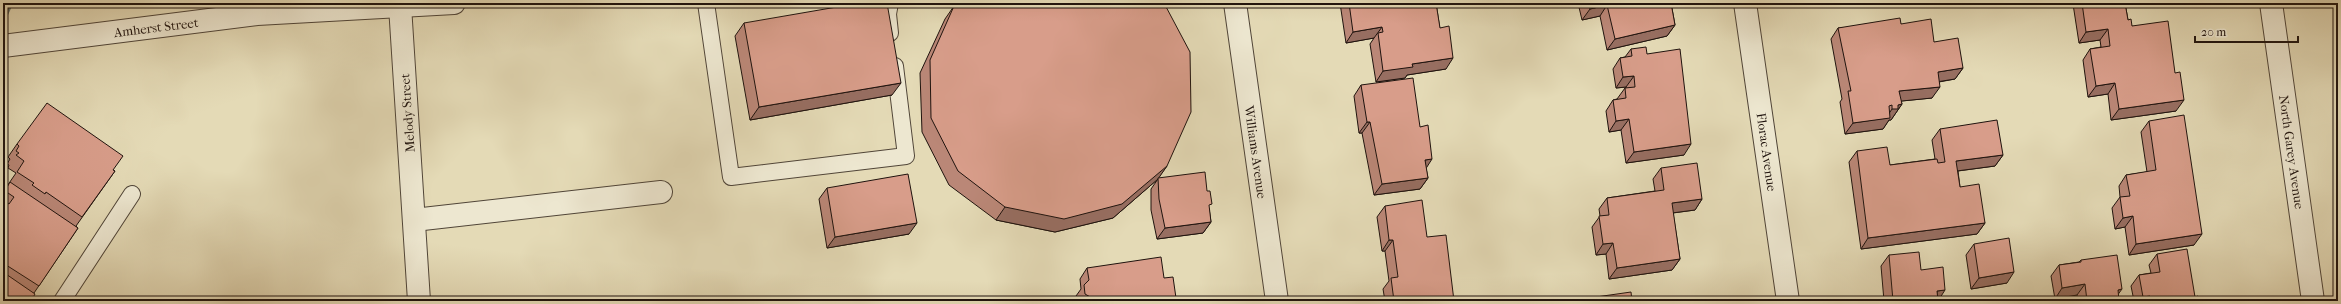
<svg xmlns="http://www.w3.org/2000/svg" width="2341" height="304" font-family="'IM FELL French Canon',serif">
  <rect width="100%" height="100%" fill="#e4dab6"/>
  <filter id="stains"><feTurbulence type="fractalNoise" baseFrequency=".005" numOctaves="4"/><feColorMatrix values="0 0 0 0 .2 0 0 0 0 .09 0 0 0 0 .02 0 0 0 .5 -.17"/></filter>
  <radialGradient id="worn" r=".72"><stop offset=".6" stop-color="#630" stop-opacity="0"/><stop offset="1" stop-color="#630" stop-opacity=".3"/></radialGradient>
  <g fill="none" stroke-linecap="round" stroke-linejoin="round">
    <polyline stroke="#667771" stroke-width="10" points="3,14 8,3"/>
    <defs>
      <g id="service">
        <polyline points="706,3 731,177 906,156 895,66"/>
        <polyline points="890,33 888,14 890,3"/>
        <polyline points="62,301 132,194"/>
      </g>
      <g id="minor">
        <polyline points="1745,3 1788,301"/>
        <polyline points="400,6 419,301"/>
        <polyline points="414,220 661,192"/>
      </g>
      <g id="tertiary">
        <polyline points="1235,3 1277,301"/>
        <polyline points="2271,3 2313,301"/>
        <polyline points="3,46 257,14 454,3"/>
      </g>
    </defs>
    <use href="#service" stroke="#504538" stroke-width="18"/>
    <use href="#minor" stroke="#504538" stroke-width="24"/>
    <use href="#tertiary" stroke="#504538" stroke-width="24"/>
    <use href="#service" stroke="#ede7d0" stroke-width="16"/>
    <use href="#minor" stroke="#ede7d0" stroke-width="22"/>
    <use href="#tertiary" stroke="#ede7d0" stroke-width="22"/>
  </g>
  <g fill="#ba8777" stroke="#1f130e">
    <polygon points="1340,3 1436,3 1446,69 1407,75 1405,78 1376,82 1370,44 1374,38 1346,43"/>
    <polygon points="1578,3 1671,3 1675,25 1667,36 1607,50 1600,16 1582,20"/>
    <polygon points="2074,3 2125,3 2128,20 2132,26 2176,111 2111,120 2108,94 2088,97 2083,60 2090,49 2101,47 2100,40 2079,43 2073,4"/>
    <polygon points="954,6 1167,166 1158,178 1209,208 1211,222 1203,233 1157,239 1151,210 1151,189 1158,179 1113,218 1055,232 996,220 949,185 922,132 920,73 945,19"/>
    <polygon points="744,23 892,95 750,120 735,36"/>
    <polygon points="1901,24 1934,42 1963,68 1955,79 1939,82 1932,98 1901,101 1902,104 1891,120 1889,120 1883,129 1845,134 1840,102 1842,99 1831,39 1838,28"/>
    <polygon points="1631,49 1647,54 1684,155 1626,163 1621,130 1609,132 1606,111 1613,100 1617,99 1625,88 1626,88 1626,87 1616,88 1613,69 1620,58 1625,57"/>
    <polygon points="1361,85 1426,168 1428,178 1420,189 1374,195 1362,133 1359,133 1354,96"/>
    <polygon points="2149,121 2194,245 2129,255 2125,227 2115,229 2112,208 2120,197 2119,186 2126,175 2147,172 2141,132"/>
    <polygon points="1940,129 2003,155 1995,166 1958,171 1960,187 1985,223 1977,234 1861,249 1849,162 1857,151 1890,165 1935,159 1932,140"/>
    <polygon points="17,144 113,170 115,171 76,226 78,228 34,293 3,301 3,192 16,173 8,168 9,165 7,164 10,159 8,157"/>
    <polygon points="1661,168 1702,199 1695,210 1673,213 1680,259 1672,270 1609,279 1606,254 1596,255 1592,227 1600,216 1599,209 1607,198 1655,191 1653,179"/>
    <polygon points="827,188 909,234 827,248 819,199"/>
    <polygon points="1385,206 1427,237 1454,301 1385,301 1383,289 1389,281 1385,251 1382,251 1377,217"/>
    <polygon points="1974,244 2007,283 1971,289 1966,255"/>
    <polygon points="2157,254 2195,297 2199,301 2134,301 2131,286 2139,275 2151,273 2149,265"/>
    <polygon points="1889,255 1921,270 1938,301 1884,301 1881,266"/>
    <polygon points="2081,260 2118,294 2119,301 2078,301 2077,295 2055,299 2051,276 2059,265 2079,262"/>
    <polygon points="1087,268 1164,278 1176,298 1174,301 1077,301 1076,296 1081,289 1080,279"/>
    <polygon points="1596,297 1632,301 1593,301"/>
  </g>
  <g fill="#976e61" stroke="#1f130e">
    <polygon points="1607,5 1600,16 1582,20 1590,9"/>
    <polygon points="1675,25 1667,36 1607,50 1615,39"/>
    <polygon points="1382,27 1374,38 1346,43 1353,32"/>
    <polygon points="2108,29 2100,40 2079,43 2086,32"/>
    <polygon points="1453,58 1446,69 1407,75 1405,78 1376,82 1383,71 1412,64"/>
    <polygon points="1963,68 1955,79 1930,83 1938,72"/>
    <polygon points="1634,76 1626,87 1616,88 1623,77"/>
    <polygon points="901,83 892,95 750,120 759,107"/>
    <polygon points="2115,83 2108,94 2088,97 2096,86"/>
    <polygon points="1940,87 1932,98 1892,102 1899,91"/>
    <polygon points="2184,100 2176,111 2111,120 2119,109"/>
    <polygon points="1902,104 1891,120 1889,120 1883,129 1845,134 1853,123 1886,118 1892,109 1898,105"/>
    <polygon points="1629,119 1621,130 1609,132 1616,121"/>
    <polygon points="1367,122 1370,122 1362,133 1359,133"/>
    <polygon points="1691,144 1684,155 1626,163 1634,152"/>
    <polygon points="2003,155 1995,166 1949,172 1956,161"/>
    <polygon points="1432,159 1425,170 1425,160"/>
    <polygon points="1167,166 1158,179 1113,218 1055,232 996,220 1005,207"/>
    <polygon points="1428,178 1420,189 1374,195 1382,184"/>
    <polygon points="1702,199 1695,210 1664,214 1672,203"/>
    <polygon points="2133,216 2125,227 2115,229 2123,218"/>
    <polygon points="1211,222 1203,233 1157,239 1165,228"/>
    <polygon points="917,223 909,234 827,248 835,237"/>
    <polygon points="1985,223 1977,234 1861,249 1868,238"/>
    <polygon points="2202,234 2194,245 2129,255 2136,244"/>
    <polygon points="1389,240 1393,240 1385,251 1382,251"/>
    <polygon points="1613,243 1606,254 1596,255 1603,244"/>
    <polygon points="1680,259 1672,270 1609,279 1617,268"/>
    <polygon points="2014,272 2007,283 1971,289 1979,278"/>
    <polygon points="2085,284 2077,295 2055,299 2062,288"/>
    <polygon points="2122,289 2114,300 2118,290"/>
    <polygon points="1945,290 1938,301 1937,291"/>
    <polygon points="2150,296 2146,301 2140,301 2143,297"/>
    <polygon points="1176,298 1174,301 1165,301 1167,299"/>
  </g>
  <g fill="#d89d8a" stroke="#1f130e">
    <polygon points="860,3 887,3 901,83 759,107 744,23"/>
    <polygon points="958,3 1164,3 1190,52 1191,112 1167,166 1122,204 1064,219 1005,207 958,171 931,118 930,60 954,6"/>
    <polygon points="1349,3 1436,3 1440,28 1449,26 1453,58 1412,64 1413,67 1383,71 1378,33 1383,32 1382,27 1353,32"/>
    <polygon points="1588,3 1671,3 1675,25 1615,39 1607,5 1590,9"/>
    <polygon points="2082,3 2125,3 2128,20 2131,19 2132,26 2168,21 2175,73 2180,72 2184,100 2119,109 2115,83 2096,86 2090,49 2110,46 2108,29 2086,32"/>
    <polygon points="1900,18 1901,24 1931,19 1934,42 1958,38 1963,68 1938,72 1940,87 1899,91 1902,104 1898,105 1898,109 1892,109 1892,105 1889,106 1890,118 1853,123 1848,91 1851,91 1838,28"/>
    <polygon points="1646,47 1647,54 1680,49 1691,144 1634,152 1629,119 1616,121 1613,100 1626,98 1625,88 1635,87 1634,76 1623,77 1620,58 1632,56 1631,49"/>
    <polygon points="1413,78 1420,127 1428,125 1432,159 1425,160 1428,178 1382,184 1370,122 1367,122 1361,85"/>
    <polygon points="47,103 123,156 113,170 115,171 82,217 46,192 45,194 32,185 34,183 17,172 24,161 16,155 19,153 16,151 19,146 17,144"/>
    <polygon points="2184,115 2202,234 2136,244 2133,216 2123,218 2120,197 2130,196 2126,175 2156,170 2149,121"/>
    <polygon points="1997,120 2003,155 1956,161 1960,187 1979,184 1985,223 1868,238 1857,151 1887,147 1890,165 1937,159 1938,163 1945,162 1940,129"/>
    <polygon points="1697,163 1702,199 1672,203 1680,259 1617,268 1613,243 1603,244 1599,216 1609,215 1607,198 1664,190 1661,168"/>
    <polygon points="1205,172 1207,191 1210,191 1212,204 1209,205 1211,222 1165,228 1159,199 1158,178"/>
    <polygon points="908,174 917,223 835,237 827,188"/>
    <polygon points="10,182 78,228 39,286 3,263 3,201 4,201 9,204 14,197 5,191"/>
    <polygon points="1422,200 1427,237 1446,235 1454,301 1394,301 1391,278 1398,277 1393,240 1389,240 1385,206"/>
    <polygon points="2009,238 2014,272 1979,278 1974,244"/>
    <polygon points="2187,249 2195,297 2198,296 2199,301 2151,301 2150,296 2143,297 2139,275 2160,272 2157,254"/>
    <polygon points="1919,252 1921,270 1943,267 1945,290 1937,291 1938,301 1893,301 1889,255"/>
    <polygon points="2117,255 2122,289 2118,290 2119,301 2087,301 2085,284 2062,288 2059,265 2081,262 2081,260"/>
    <polygon points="1161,257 1164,278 1173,277 1176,298 1167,299 1167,301 1093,301 1092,298 1085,294 1084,285 1089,280 1087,268"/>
    <polygon points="3,272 35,294 31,301 3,301"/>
    <polygon points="1631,292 1632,301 1596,301 1596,297"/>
  </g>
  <g text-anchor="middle" stroke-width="3" stroke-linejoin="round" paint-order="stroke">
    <g font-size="13" fill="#1f130e" stroke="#ede7d0">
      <text transform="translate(156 27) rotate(-7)" y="5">Amherst Street</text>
      <text transform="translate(407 113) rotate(-94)" y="5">Melody Street</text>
      <text transform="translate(1256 152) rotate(82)" y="5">Williams Avenue</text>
      <text transform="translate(1767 152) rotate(82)" y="5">Florac Avenue</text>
      <text transform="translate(2292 152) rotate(82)" y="5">North Garey Avenue</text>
    </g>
  </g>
  <rect width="2341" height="304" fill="none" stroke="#e4dab6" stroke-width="16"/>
  <rect x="4" y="4" width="2333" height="296" fill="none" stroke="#1f130e" stroke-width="2"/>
  <rect x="8" y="8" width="2325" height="288" fill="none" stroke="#1f130e"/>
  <path d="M2195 36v6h103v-6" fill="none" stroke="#1f130e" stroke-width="2"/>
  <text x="2201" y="36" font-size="12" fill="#1f130e" stroke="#ede7d0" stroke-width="3" paint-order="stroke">20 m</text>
  <rect width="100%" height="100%" filter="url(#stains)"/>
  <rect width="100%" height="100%" fill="url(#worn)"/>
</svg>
